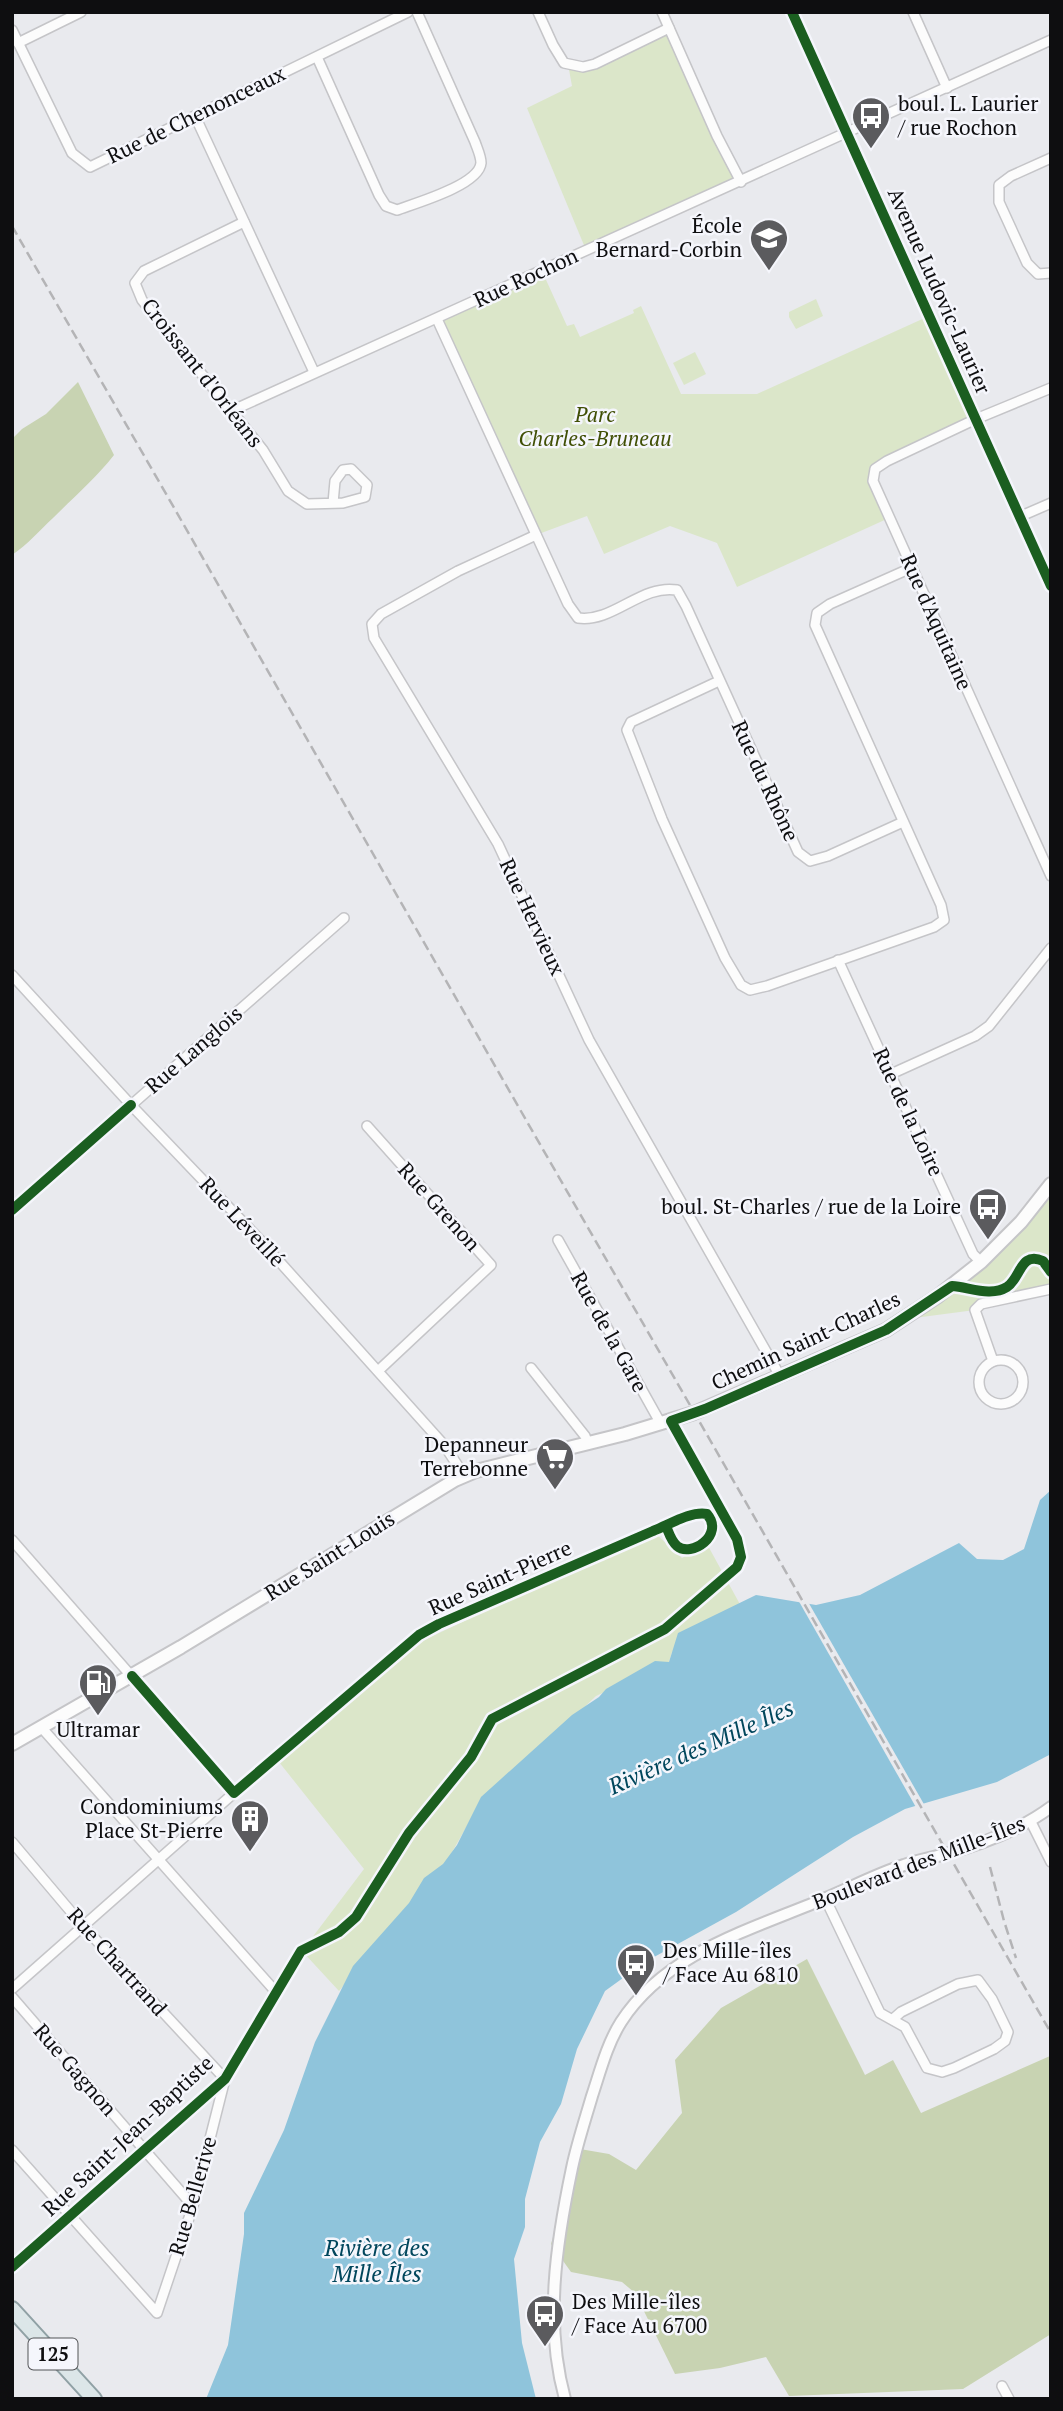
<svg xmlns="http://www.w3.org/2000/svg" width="1063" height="2411" font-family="'PT Serif',serif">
  <rect width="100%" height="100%" fill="#e9eaee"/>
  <g fill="#dbe6c9">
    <polygon points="667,29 739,183 586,250 527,108 572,86 568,64 582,66"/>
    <polygon points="542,271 567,326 574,324 580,337 634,313 633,310 641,306 681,394 757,394 929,316 976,419 875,469 873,481 889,518 737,587 717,543 670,526 604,554 587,516 536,535 437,319"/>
    <polygon points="816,299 823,316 796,329 789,317 789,312"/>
    <polygon points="695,352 706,374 684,385 673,363"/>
    <polygon points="1051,1194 1051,1289 981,1304 975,1310 899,1320 952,1286"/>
    <polygon points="653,1531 682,1558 707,1544 742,1608 672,1652 669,1662 596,1696 475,1812 448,1859 339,1991 302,1951 364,1869 275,1757 418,1643"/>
  </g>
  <g fill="#c8d3b2">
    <path d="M78 382 114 455C96 478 74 497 53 518 39 531 28 544 12 555V439L22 429 46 414Z"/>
    <polygon points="807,1959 865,2075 893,2060 921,2113 1050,2056 1051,2058 1051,2334 963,2389 789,2396 766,2357 720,2368 675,2374 635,2293 622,2282 571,2272 551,2244 580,2149 609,2154 636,2170 682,2113 675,2060 721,2008"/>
  </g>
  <polygon fill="#8fc4db" points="1051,1490 1051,1754 997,1782 905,1809 853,1837 736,1912 645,1962 605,1991 577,2049 561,2104 540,2142 525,2199 525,2227 514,2259 522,2343 536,2399 206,2399 228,2345 244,2234 244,2213 284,2130 315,2042 353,1966 409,1903 424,1878 443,1864 457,1845 481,1797 572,1715 599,1697 606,1689 655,1661 669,1662 678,1633 756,1595 816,1605 860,1595 959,1543 977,1559 1003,1560 1024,1549 1040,1500"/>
  <polygon fill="#e9eaee" points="797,1598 807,1600 925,1806 917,1809"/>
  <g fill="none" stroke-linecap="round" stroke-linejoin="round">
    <defs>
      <g id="minor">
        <polyline points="538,12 553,45 564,63 583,67 595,64 669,28"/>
        <polyline points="662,12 717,136 741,182"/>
        <polyline points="792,12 1051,586"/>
        <polyline points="913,12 947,88"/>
        <polyline points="12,30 72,153 90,167 408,12"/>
        <polyline points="18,43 81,12"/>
        <path d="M317 57 379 195 386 206 397 210C416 203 479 185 481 163 481 156 477 148 475 142L417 12"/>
        <polyline points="195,116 314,372"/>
        <polyline points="1051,158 1011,176 999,185 999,202 1027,263 1038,274 1051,273"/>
        <polyline points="244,222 144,271 135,283 142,300 263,450 288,491 307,504 343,503 365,497 367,485 351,469 343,470 335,481 333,503"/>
        <path d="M437 319 568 604 578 618C613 623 641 584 677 590L686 606 798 852 810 861 828 856 903 822"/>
        <polyline points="1051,388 976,419 887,461 875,469 873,481 1051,876"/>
        <polyline points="231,411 1051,40"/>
        <polyline points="1019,517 1051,503"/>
        <polyline points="536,535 458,571 381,614 372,624 374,638 498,844 589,1040 780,1376"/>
        <polyline points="719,681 631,722 627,730 662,819 725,958 741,985 750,990 767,986 934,927 944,920 941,905 815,625 817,613 830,604 911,568"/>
        <polyline points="838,960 973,1254 981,1262"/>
        <polyline points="12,975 131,1105 261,1241 444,1445 464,1475"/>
        <polyline points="891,1074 975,1036 989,1026 1051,948"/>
        <polyline points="367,1126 491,1265 378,1371"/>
        <polyline points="12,1210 344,918"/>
        <polyline points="558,1240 661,1424"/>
        <circle cx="1001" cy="1382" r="22"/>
        <polyline points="993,1361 975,1310 981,1304 1051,1289"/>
        <polyline points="531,1368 585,1436 588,1444"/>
        <polyline points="12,1540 234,1793"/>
        <polyline points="41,1727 276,1992"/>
        <polyline points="1031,1822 1051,1862"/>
        <polyline points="12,1842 83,1926 225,2079"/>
        <polyline points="825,1898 880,2013 905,2027 927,2068 942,2072 954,2068 994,2049 1005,2041 1008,2032 992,1999 978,1980 958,1984 901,2012 893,2019"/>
        <path d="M12 1989 294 1740 419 1635 439 1624 653 1531C669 1525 690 1511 707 1514 725 1535 691 1558 677 1546 671 1541 669 1533 666 1526"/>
        <polyline points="12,1997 193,2206"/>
        <polyline points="12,2150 157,2313 193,2206 225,2079"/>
        <polyline points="12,2267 225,2079 301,1951"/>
        <polyline points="1002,2386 1009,2399"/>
      </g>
      <path id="tertiary" d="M565 2399C544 2323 556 2244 572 2168 577 2144 585 2120 592 2096 600 2072 607 2044 621 2022 666 1952 753 1929 826 1898 852 1887 877 1874 904 1865 917 1860 932 1858 945 1854 983 1844 1020 1830 1051 1807"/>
      <polyline id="secondary" points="12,1744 181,1647 455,1480 476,1471 625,1434 694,1413 886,1330 938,1296 981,1262 1021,1222 1051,1184"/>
      <polyline id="primary" points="12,2309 94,2399"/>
    </defs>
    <use href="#minor" stroke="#c5c5c8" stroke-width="12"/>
    <use href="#tertiary" stroke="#c5c5c8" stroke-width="14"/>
    <use href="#secondary" stroke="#c5c5c8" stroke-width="16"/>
    <use href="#primary" stroke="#90a1a5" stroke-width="18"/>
    <use href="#minor" stroke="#fcfcfc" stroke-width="9"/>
    <use href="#tertiary" stroke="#fcfcfc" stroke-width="10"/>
    <use href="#secondary" stroke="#fcfcfc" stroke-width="12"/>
    <use href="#primary" stroke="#dce6e8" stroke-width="14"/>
    <g stroke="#b4b4b6" stroke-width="2.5" stroke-dasharray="10 5" stroke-linecap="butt">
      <polyline points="12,226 1051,2033"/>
      <polyline points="990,1867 1004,1921 1016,1958"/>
    </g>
    <defs>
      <g id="cycleway">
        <polyline points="792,12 1051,586"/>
        <polyline points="12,1210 131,1105"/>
        <path d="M132 1676 234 1793 419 1635 439 1624 653 1531C669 1525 690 1511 707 1514 725 1535 691 1558 677 1546 671 1541 669 1533 666 1526"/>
        <path d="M12 2267 225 2079 301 1951 339 1932 356 1917 409 1833 471 1757 492 1719 665 1629 737 1567 741 1557 737 1539 671 1421 705 1409 886 1330 952 1286C969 1287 991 1297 1007 1287 1021 1278 1020 1251 1043 1261L1051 1272"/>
      </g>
    </defs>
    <use href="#cycleway" stroke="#f5f6fc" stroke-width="15"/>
    <use href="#cycleway" stroke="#1b5e20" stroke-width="10"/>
  </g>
  <defs>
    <symbol id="bus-pin" viewBox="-11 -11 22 30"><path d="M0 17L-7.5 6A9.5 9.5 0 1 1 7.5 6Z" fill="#5b5b5e" stroke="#f5f6fc"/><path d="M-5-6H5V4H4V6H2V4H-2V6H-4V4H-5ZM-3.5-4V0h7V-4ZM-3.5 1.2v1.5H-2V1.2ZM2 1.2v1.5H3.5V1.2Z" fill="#fff"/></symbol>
    <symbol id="school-pin" viewBox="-11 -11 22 30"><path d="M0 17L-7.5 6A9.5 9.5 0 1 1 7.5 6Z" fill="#5b5b5e" stroke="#f5f6fc"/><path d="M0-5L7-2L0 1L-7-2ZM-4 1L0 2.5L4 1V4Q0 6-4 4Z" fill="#fff"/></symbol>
    <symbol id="supermarket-pin" viewBox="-11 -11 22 30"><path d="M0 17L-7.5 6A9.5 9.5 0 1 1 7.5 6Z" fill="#5b5b5e" stroke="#f5f6fc"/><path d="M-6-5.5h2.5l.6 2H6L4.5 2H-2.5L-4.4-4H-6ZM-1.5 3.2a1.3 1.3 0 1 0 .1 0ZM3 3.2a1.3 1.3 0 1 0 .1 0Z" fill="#fff"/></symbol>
    <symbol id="fuel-pin" viewBox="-11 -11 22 30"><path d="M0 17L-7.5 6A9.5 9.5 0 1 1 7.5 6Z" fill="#5b5b5e" stroke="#f5f6fc"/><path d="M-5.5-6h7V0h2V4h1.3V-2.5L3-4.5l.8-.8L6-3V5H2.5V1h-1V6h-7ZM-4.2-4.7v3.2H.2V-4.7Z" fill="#fff"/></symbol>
    <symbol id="building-pin" viewBox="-11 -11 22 30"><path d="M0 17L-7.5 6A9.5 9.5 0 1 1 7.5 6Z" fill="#5b5b5e" stroke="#f5f6fc"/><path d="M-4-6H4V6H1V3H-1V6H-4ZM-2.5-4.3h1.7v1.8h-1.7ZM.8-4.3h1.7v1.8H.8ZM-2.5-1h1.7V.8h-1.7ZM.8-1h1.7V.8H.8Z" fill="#fff"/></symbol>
  </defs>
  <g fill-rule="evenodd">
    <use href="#bus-pin" x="849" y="94" width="44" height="60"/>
    <use href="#school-pin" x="747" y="216" width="44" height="60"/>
    <use href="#bus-pin" x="966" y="1185" width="44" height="60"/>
    <use href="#supermarket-pin" x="533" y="1435" width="44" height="60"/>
    <use href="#fuel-pin" x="76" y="1661" width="44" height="60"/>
    <use href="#building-pin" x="228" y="1797" width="44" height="60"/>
    <use href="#bus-pin" x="614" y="1941" width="44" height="60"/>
    <use href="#bus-pin" x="523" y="2292" width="44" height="60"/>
  </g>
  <g text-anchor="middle" stroke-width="5" stroke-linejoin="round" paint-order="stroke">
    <rect fill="#f5f6fc" stroke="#535457" stroke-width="2" x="28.5" y="2338.5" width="49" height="31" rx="5"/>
    <g font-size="19" font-weight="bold" fill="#0e0e10">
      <text x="53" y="2361">125</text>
    </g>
    <g font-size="21" fill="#0e0e10" stroke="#f5f6fc" text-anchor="end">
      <text x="898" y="111" text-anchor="start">boul. L. Laurier<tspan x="898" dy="24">/ rue Rochon</tspan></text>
      <text x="742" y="233">École<tspan x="742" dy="24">Bernard-Corbin</tspan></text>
      <text x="961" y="1214">boul. St-Charles / rue de la Loire</text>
      <text x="528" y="1452">Depanneur<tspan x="528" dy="24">Terrebonne</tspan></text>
      <text x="98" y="1737" text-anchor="middle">Ultramar</text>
      <text x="223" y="1814">Condominiums<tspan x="223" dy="24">Place St-Pierre</tspan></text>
      <text x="663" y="1958" text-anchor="start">Des Mille-îles<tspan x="663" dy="24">/ Face Au 6810</tspan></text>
      <text x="572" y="2309" text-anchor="start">Des Mille-îles<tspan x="572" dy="24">/ Face Au 6700</tspan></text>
    </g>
    <g font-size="21" fill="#0e0e10" stroke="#f5f6fc">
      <text transform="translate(196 115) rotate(-26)" y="7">Rue de Chenonceaux</text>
      <text transform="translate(526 278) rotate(-25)" y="7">Rue Rochon</text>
      <text transform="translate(939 291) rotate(66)" y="7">Avenue Ludovic-Laurier</text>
      <text transform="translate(202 373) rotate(52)" y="7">Croissant d'Orléans</text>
      <text transform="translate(936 622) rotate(66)" y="7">Rue d'Aquitaine</text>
      <text transform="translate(765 781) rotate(65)" y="7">Rue du Rhône</text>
      <text transform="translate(532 917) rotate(65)" y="7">Rue Hervieux</text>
      <text transform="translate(194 1050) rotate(-41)" y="7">Rue Langlois</text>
      <text transform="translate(908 1112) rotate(65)" y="7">Rue de la Loire</text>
      <text transform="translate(439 1207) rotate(48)" y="7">Rue Grenon</text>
      <text transform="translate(242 1222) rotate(47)" y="7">Rue Léveillé</text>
      <text transform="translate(609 1332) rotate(61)" y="7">Rue de la Gare</text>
      <text transform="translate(806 1341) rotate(-25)" y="7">Chemin Saint-Charles</text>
      <text transform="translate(330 1556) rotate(-32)" y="7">Rue Saint-Louis</text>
      <text transform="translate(500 1578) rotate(-24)" y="7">Rue Saint-Pierre</text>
      <text transform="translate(919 1863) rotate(-21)" y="7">Boulevard des Mille-Îles</text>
      <text transform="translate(117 1962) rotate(48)" y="7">Rue Chartrand</text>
      <text transform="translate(75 2070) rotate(49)" y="7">Rue Gagnon</text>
      <text transform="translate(128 2136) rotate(-43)" y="7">Rue Saint-Jean-Baptiste</text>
      <text transform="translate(193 2196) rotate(-74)" y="7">Rue Bellerive</text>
    </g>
    <g font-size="21" font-style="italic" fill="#404f05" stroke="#f5f6fc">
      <text x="595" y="422">Parc<tspan x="595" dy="24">Charles-Bruneau</tspan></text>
    </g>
    <g font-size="23" font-style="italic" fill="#01465c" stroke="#f5f6fc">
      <text transform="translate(701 1747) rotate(-24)" y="8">Rivière des Mille Îles</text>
      <text x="377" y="2256">Rivière des<tspan x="377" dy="26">Mille Îles</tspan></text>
    </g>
  </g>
  <rect width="1063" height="2411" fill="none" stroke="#0e0e10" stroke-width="28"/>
</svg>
